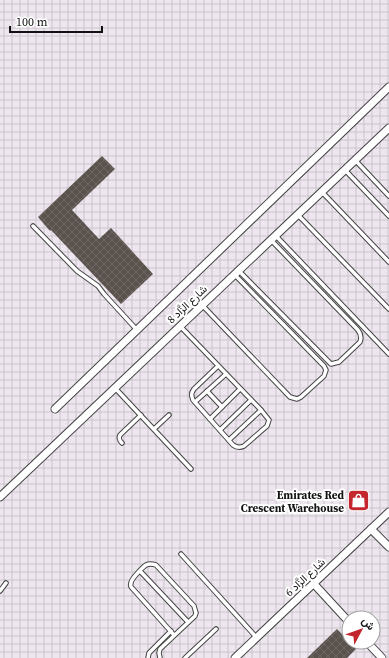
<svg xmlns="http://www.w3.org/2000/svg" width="389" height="658" font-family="'Source Serif 4',Vazirmatn,serif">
  <defs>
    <pattern id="industrial-grid" width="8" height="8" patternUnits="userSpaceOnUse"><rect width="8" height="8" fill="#eee6ef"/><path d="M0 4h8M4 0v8" fill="none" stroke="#cbc4cc"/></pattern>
    <pattern id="building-cross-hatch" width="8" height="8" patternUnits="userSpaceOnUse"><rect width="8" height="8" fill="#5a524d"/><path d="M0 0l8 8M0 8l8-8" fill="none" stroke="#6d6662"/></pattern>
  </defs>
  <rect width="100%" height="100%" fill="#fffdf5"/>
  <path fill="url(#industrial-grid)" fill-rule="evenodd" d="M0 0H389V658H0ZM349 618H373V642H349Z"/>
  <g fill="url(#building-cross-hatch)">
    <polygon points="102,156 115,169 72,210 99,239 111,228 153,274 121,304 51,230 50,231 38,217"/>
    <polygon points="337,629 356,649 347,658 307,658"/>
  </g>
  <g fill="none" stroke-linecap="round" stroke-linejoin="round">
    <defs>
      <g id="service">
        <polyline points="355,160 389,196"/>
        <polyline points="345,170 389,216"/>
        <polyline points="322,192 389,262"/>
        <polyline points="298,215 389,309"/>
        <polyline points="33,226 77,271 98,286 104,294 137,330"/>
        <polyline points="276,236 389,354"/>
        <path d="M239 271 327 360 331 364 339 362 360 342C362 337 361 334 358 330L271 240"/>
        <polyline points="202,305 290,397 297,399 301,397 324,376 326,370 324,366 235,275"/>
        <path d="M180 326 261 410 269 420 267 426 244 446C240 448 237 448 233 445L193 400C191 395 191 393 194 389L218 366"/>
        <polyline points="115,388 191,469"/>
        <polyline points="207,391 222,407"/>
        <polyline points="195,402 226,374"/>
        <polyline points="210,419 240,389"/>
        <polyline points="154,429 169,415"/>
        <polyline points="220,430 251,400"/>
        <polyline points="229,440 261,410"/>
        <path d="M122 443C120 441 118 439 120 435L141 415"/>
        <polyline points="181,554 257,638"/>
        <polyline points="140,571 188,622"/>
        <polyline points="0,591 6,583"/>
        <polyline points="148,658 149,653 171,631"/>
        <path d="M160 658 159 653 160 649 195 616 196 613 194 606 156 565C153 564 150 563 146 565 143 567 131 579 131 583 130 586 131 587 133 589L174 635"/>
        <polyline points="185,658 216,629"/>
      </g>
      <g id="minor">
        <polyline points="55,409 389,87"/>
        <polyline points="0,497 389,128"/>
        <polyline points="371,529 389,547"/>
        <polyline points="314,584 349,622"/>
        <polyline points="367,642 382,658"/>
        <polyline points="235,658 389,512"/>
      </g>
    </defs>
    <use href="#service" stroke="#444" stroke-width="5.5"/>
    <use href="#minor" stroke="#444" stroke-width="9"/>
    <use href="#service" stroke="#fff" stroke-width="3.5"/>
    <use href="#minor" stroke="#fff" stroke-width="7"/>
  </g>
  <defs>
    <symbol id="shop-square" viewBox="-11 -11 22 22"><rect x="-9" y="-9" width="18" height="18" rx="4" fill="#c4262e" stroke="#fff"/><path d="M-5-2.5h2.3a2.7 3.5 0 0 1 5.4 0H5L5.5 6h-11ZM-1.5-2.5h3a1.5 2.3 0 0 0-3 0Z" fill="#fff"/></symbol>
  </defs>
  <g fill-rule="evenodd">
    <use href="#shop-square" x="346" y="488" width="25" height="25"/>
  </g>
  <g text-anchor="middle" stroke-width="4" stroke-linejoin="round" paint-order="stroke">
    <g font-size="11" fill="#111" stroke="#fff">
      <text transform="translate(187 304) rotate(-43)" y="4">شارع الزَّاد 8</text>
      <text transform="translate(305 577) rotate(-43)" y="4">شارع الزَّاد 6</text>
    </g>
    <g font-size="11" font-weight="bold" fill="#111" stroke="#fff" text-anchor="end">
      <text x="344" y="499">Emirates Red<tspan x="344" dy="13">Crescent Warehouse</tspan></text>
    </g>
  </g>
  <g transform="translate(361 630) rotate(49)"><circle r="19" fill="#ffffff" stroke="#a0a0a0"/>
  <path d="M0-3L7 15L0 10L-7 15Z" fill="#c4262e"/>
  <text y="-6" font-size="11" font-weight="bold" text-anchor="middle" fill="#111111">ش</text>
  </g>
  <path d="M10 26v6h92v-6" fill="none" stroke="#111111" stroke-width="2"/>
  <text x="16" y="26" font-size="12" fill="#111111" stroke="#ffffff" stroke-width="3" paint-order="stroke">100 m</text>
</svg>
